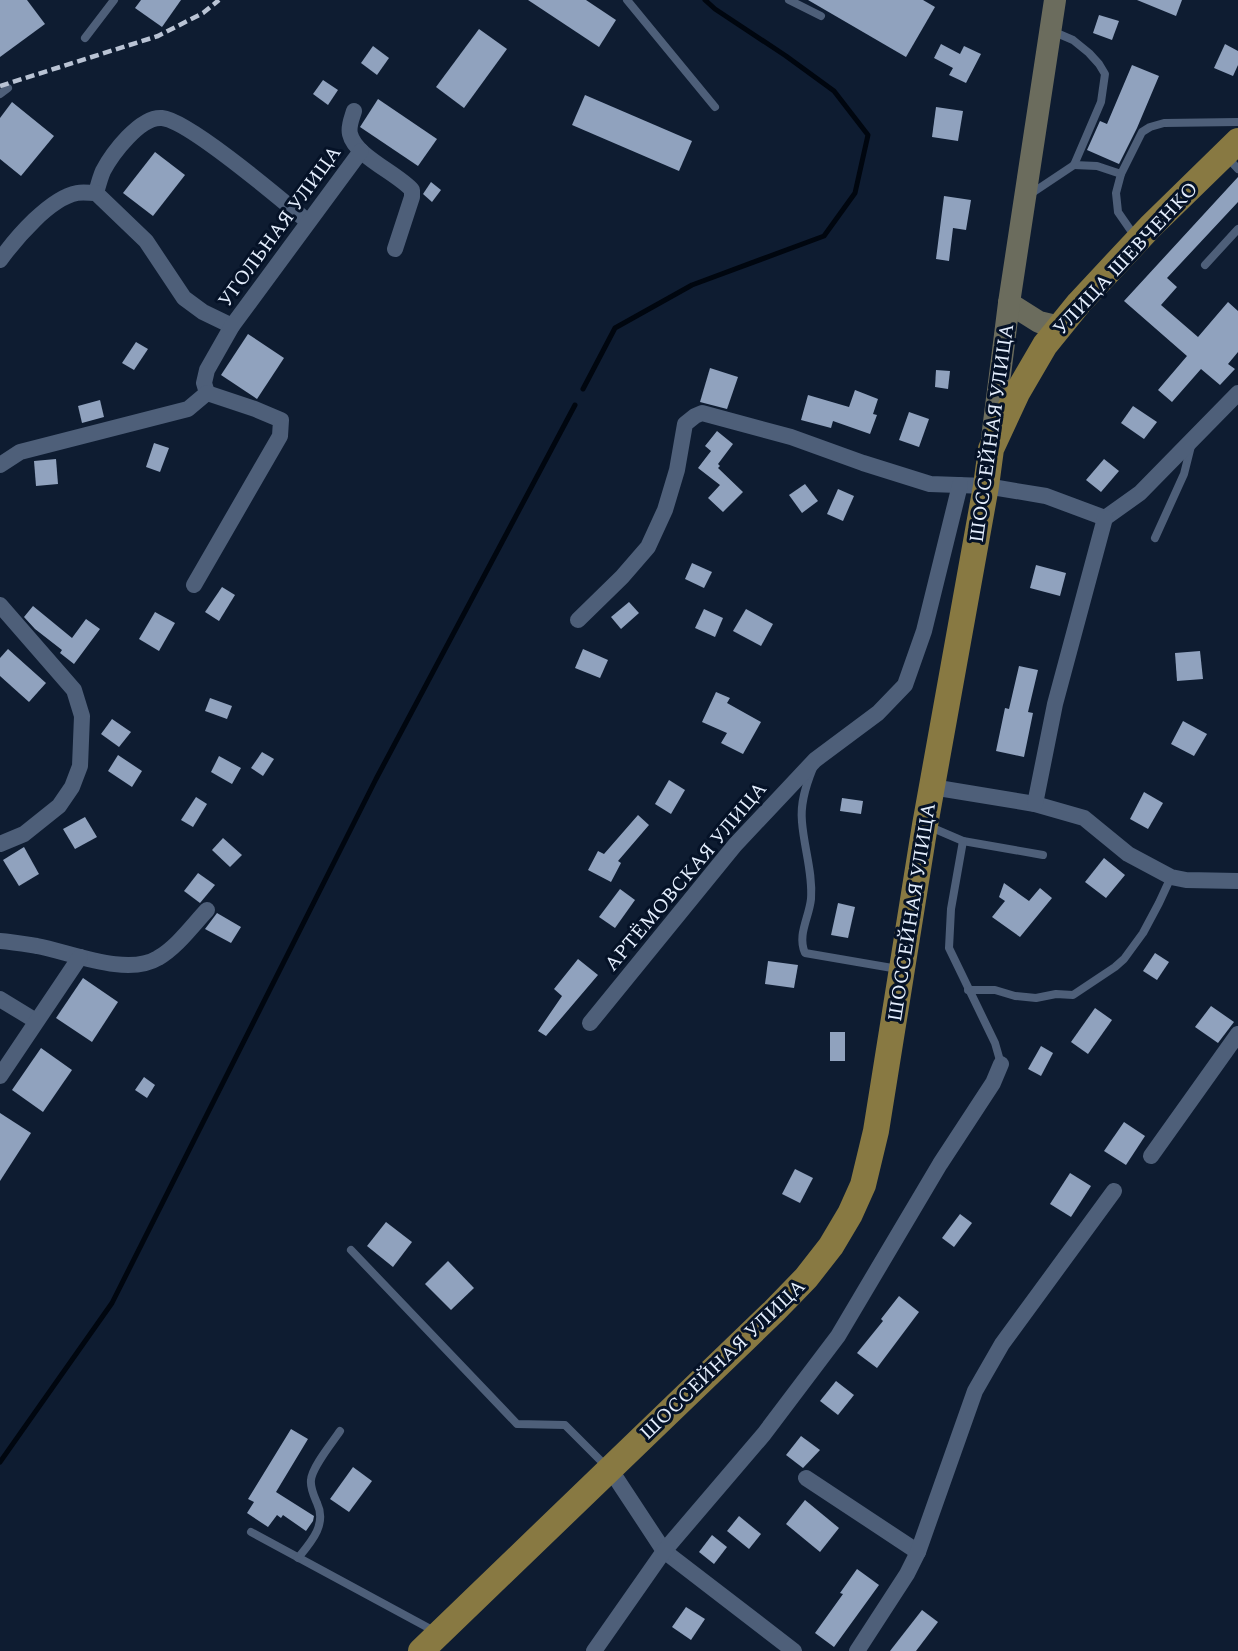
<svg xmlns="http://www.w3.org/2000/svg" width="1238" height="1651" font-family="Spectral,serif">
  <rect width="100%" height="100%" fill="#0e1c31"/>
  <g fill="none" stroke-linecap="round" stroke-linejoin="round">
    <g stroke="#00060f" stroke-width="5">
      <polyline points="583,389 615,328 692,285 824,236 855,193 868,135 834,91 786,56 715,9 705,0"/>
      <polyline points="0,1462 112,1303 376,779 575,405"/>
    </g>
  </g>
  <g fill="#90a2be">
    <polygon points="0,0 27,0 45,24 0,57"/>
    <polygon points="141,0 181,0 162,27 135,8"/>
    <polygon points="528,0 586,0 616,20 599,47"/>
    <polygon points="808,0 923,0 935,7 906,57"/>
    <polygon points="1137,0 1182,0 1176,16"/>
    <polygon points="1099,15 1119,21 1112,40 1093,33"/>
    <polygon points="479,29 507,49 464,108 436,87"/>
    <polygon points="941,44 960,54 964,46 981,54 966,83 949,75 953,68 934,58"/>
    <polygon points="1225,44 1238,51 1238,65 1233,76 1214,68"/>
    <polygon points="373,46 389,58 377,75 361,63"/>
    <polygon points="1132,65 1159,76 1137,128 1119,164 1087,150 1100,121 1107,124"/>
    <polygon points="323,80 338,90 328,105 313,94"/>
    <polygon points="585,95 692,141 679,171 572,125"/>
    <polygon points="378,99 437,139 418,166 360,127"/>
    <polygon points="12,102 54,136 21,176 0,159 0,118"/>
    <polygon points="936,107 963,111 958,141 932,137"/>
    <polygon points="155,152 185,175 153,216 123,193"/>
    <polygon points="1238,177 1238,202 1167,278 1177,287 1161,305 1198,337 1228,302 1238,311 1238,352 1228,364 1235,369 1220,385 1201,369 1172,402 1158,390 1187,356 1124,301"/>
    <polygon points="431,182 441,190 432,202 423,194"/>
    <polygon points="944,196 971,200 966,230 953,228 949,261 936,259"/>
    <polygon points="248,334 284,358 257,399 221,375"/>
    <polygon points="136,342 148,349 134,370 122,363"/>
    <polygon points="710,368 738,377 727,409 700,402"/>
    <polygon points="936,370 950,371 948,389 935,387"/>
    <polygon points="855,390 878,399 873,414 877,415 870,434 833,421 831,428 801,420 808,395 849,407"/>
    <polygon points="100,400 104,417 82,423 78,406"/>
    <polygon points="1133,406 1157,422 1144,439 1121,423"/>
    <polygon points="909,412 929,419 919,447 899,440"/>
    <polygon points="717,431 733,444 718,464 720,466 718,468 743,492 723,512 708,498 720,485 698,468 711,451 705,446"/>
    <polygon points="154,443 169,448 160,472 146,467"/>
    <polygon points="56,459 58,484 36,486 34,461"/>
    <polygon points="1104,459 1119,471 1101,492 1086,480"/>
    <polygon points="805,484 818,501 802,513 789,495"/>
    <polygon points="838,489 854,496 843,521 827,514"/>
    <polygon points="692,563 712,572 704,588 685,579"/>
    <polygon points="1036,565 1066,573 1060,596 1030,588"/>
    <polygon points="222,587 235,595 219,621 205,612"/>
    <polygon points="629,602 639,613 621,629 611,617"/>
    <polygon points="33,606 72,638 86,619 100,629 74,664 60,653 62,650 35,629 24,617"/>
    <polygon points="704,609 723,618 715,637 695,628"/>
    <polygon points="746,609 773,624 761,646 733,631"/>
    <polygon points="155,612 175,623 159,651 139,639"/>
    <polygon points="8,649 46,683 29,702 0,676 0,658"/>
    <polygon points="583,649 608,660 600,678 575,668"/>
    <polygon points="1200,651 1203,679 1177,681 1175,653"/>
    <polygon points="1019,666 1038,670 1028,712 1033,713 1024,757 996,751 1005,708 1009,709"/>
    <polygon points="716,692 730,698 727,703 761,722 743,754 721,743 727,733 702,722"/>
    <polygon points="210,698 232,706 227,719 205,711"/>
    <polygon points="112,719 131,732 119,747 101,734"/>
    <polygon points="1183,721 1207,734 1194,756 1171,744"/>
    <polygon points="262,752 274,759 263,776 251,768"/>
    <polygon points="118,755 142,771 132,787 108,771"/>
    <polygon points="219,756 241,768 232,784 211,772"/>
    <polygon points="669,780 685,790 671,814 655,804"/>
    <polygon points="1144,792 1163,803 1148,829 1130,819"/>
    <polygon points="196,797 207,804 193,827 181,820"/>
    <polygon points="842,798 863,801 861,814 840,811"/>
    <polygon points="638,815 649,825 618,861 621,863 611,882 588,870 598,851 604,854"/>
    <polygon points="85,817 97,837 75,849 63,829"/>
    <polygon points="223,838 242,855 230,867 212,850"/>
    <polygon points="24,847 39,874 19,886 3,860"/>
    <polygon points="1104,858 1125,875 1106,898 1085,882"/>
    <polygon points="198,873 215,885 200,903 184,891"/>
    <polygon points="1004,883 1029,901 1040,888 1052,898 1020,937 992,917 1005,901 999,897"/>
    <polygon points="620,889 635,900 615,928 599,917"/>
    <polygon points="838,903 855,907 848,938 831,935"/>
    <polygon points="217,913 241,927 231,943 205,929"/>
    <polygon points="1155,953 1169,962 1157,980 1143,971"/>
    <polygon points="578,959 598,975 546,1036 538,1031 562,996 554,989"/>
    <polygon points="768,961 798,965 794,988 765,984"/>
    <polygon points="83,978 118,1002 92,1042 56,1018"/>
    <polygon points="1211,1006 1234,1022 1218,1043 1195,1027"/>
    <polygon points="1095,1008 1112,1020 1088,1054 1071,1042"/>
    <rect x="830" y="1032" width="15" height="29"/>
    <polygon points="1041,1046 1053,1053 1041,1076 1028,1069"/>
    <polygon points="41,1048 72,1070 43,1112 12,1090"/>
    <polygon points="144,1077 155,1085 147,1098 135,1090"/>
    <polygon points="0,1113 31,1133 0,1181"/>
    <polygon points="1124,1122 1145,1136 1126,1165 1104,1151"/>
    <polygon points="795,1169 813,1178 800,1203 782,1194"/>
    <polygon points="1070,1173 1091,1186 1071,1217 1050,1204"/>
    <polygon points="960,1214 972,1223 954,1247 942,1238"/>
    <polygon points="386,1222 412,1242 393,1267 367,1246"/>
    <polygon points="448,1261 474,1288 451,1310 425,1284"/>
    <polygon points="899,1296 919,1312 877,1368 857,1353 883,1321 881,1319"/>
    <polygon points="836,1381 854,1395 838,1415 820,1401"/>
    <polygon points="291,1429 308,1439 276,1492 314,1516 313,1521 306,1531 283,1515 281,1518 277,1515 268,1527 247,1513 254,1502 248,1499"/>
    <polygon points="801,1436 820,1450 803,1468 786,1455"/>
    <polygon points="353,1467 372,1481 349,1512 330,1499"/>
    <polygon points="805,1500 839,1528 820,1552 786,1524"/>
    <polygon points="739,1516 761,1534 749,1549 727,1531"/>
    <polygon points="712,1535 727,1547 714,1564 699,1552"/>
    <polygon points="857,1569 879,1585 834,1647 815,1633 843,1594 840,1593"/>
    <polygon points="686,1607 705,1619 691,1640 672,1627"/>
    <polygon points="922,1610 938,1622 916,1651 890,1651"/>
  </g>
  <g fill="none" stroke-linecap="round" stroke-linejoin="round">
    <g stroke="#4e5f79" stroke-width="8">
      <polyline points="627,0 715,107"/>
      <polyline points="789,0 821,16"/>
      <polyline points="85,38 114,0"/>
      <polyline points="0,94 8,88"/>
      <polyline points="1227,157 1238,169"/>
      <polyline points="1074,165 1097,166 1121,174"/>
      <polyline points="1029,195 1074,165 1101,102 1105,74 1099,64 1089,53 1073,40 1052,31"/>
      <polyline points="1136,238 1118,212 1116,193 1121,174 1142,132 1150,127 1164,123 1238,122"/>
      <polyline points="1205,265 1238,229"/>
      <polyline points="1155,538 1184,474 1191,446"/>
      <path d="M813 768C806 785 800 803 802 822 804 848 813 873 811 899 809 918 797 935 805 953L898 969"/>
      <polyline points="928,826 963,841 1043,855"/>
      <polyline points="963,841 951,909 949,948 995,1043 1001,1064"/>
      <polyline points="968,990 995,990 1015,996 1036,998 1056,994 1073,995 1115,967 1124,959 1143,933 1159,903 1171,877"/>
      <polyline points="351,1250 517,1424 565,1425 607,1467"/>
      <polyline points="251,1532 436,1632"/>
      <path d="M298 1558C312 1541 327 1524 317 1503 314 1496 310 1488 311 1480 312 1467 332 1443 340 1431"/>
    </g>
    <g stroke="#4e5f79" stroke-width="16">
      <path d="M354 111C352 118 348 126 350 134 355 156 397 173 412 190V197L395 249"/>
      <path d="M96 193C98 186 100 178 103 171 112 154 140 116 162 118 188 120 283 201 307 221"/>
      <path d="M0 260C16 238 50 198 77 193 83 192 90 193 96 193L146 241 184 298 203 312 232 326"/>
      <polyline points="207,393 204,383 207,370 232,326 361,151"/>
      <polyline points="0,465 20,452 188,409 207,393 255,409 281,420 280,436 194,585"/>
      <polyline points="0,605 74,690 82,716 80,766 72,787 59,806 24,834 0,844"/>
      <polyline points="578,620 622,577 648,547 665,510 677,470 685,424 695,416 702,413 791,437 863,463 930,484 986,486 1046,496 1105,518 1140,493 1238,393"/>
      <polyline points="932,787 1035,804 1084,818 1128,854 1171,877 1186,880 1238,881"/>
      <polyline points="1035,804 1055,704 1105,518"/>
      <path d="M0 941C12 942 24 944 37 946 70 952 127 977 158 958 177 947 192 926 207 910"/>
      <polyline points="0,999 36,1021"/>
      <polyline points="590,1023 735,845 815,760 878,713 905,685 924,631 960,485"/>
      <polyline points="0,1076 80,957"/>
      <polyline points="1151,1156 1238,1034"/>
      <polyline points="610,1469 664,1551 794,1651"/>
      <polyline points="806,1478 918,1552"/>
      <polyline points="594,1651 664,1551 764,1434 838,1336 940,1164 993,1083 1001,1064"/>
      <polyline points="857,1651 907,1574 918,1552 975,1391 1002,1344 1114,1191"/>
    </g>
    <g stroke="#6b6c5d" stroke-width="22">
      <polyline points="1009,303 1039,322 1060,327"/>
      <polyline points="992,438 1009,303 1055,0"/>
    </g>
    <polyline stroke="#887942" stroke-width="26" points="421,1651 774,1311 806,1278 831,1246 850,1214 863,1185 876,1131 925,825 986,486 991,449 1017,393 1045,345 1079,303 1150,227 1238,141"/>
    <polyline stroke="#b9c3d4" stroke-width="4.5" stroke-dasharray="9 4.5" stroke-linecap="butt" points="0,86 158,36 203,13 219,0"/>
  </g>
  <g text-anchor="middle" stroke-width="6" stroke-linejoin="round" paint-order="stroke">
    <g font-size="20" fill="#e4eefd" stroke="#051227">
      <text transform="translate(279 226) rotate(-54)" y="7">УГОЛЬНАЯ УЛИЦА</text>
      <text transform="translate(1125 258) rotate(-47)" y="7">УЛИЦА ШЕВЧЕНКО</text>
      <text transform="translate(991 433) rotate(-82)" y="7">ШОССЕЙНАЯ УЛИЦА</text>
      <text transform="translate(685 876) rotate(-50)" y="7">АРТЁМОВСКАЯ УЛИЦА</text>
      <text transform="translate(911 912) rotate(-81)" y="7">ШОССЕЙНАЯ УЛИЦА</text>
      <text transform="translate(722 1359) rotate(-44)" y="7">ШОССЕЙНАЯ УЛИЦА</text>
    </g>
  </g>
</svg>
